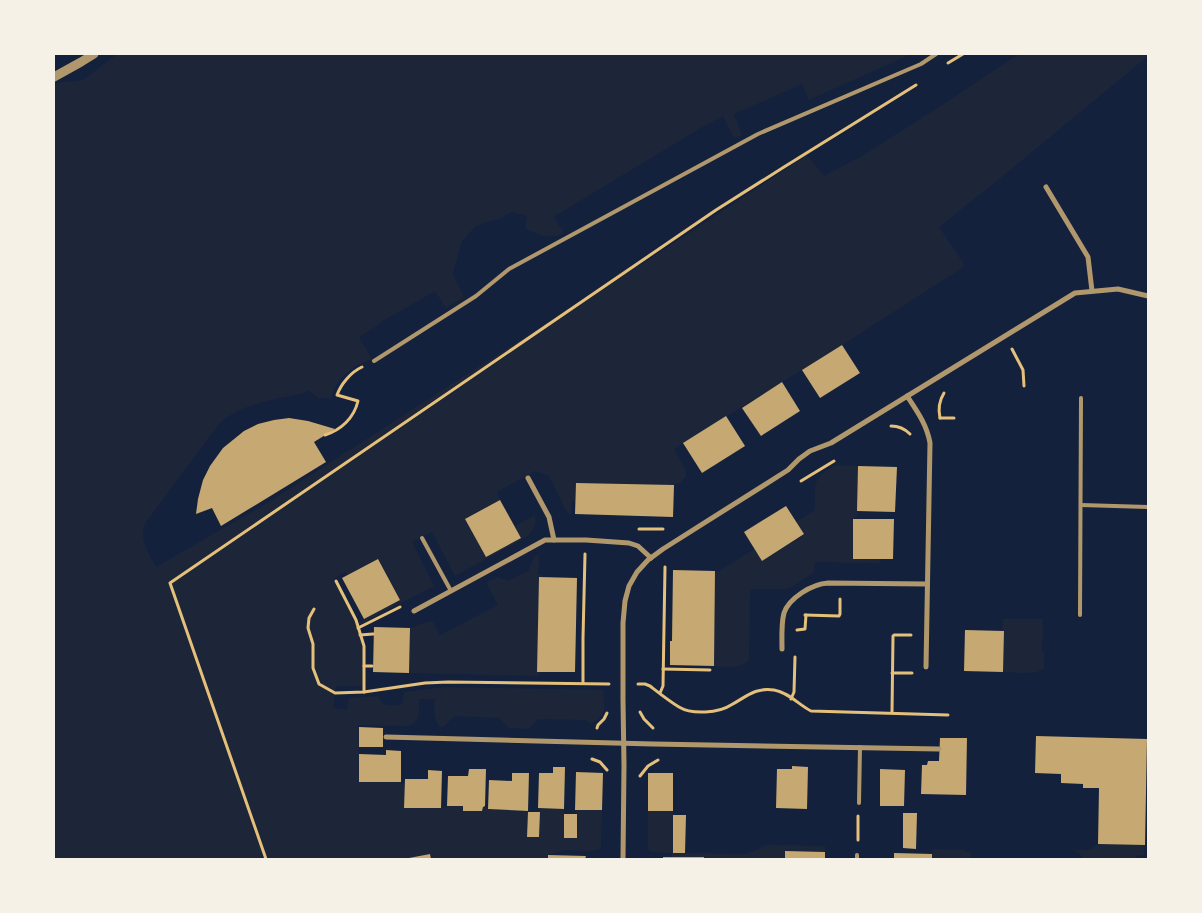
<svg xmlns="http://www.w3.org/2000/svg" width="1202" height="913" font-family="Helvetica,sans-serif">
  <rect width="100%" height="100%" fill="#14213d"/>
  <g fill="#1d2539">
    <path d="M117 54H911L809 100 802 84 734 114 742 135 734 138 723 116 699 129 555 216 554 217 563 231V234C548 239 538 235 525 228L527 216 512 212 506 215 502 218 486 222 475 227 462 241 453 272V275L463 295V298L446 308 435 291 383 321 375 327 359 337 372 359C366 362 359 364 353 368 344 374 332 388 332 398H318L309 390 304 393C277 399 239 404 219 424L146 522C138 538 148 552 156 567L269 502 576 304 626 268 639 266 807 155 824 176 862 156 950 100 1019 54H1148V56L1014 167 939 227 965 266 853 338 674 449 686 471V477L680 483 674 485 576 483 575 501H572L571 517 566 510 549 476 535 471 497 492 500 500 465 519 486 556 521 538 515 526 535 515C537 523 533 530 528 536L455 576 432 532 412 542 434 586 359 625V622L400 600 379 559 348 575 346 572 333 579C344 601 360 622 362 647 363 660 362 674 362 686H336L333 708 347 710 349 698 379 696C381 708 391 705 401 705L403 701 404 692 445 687 603 690C604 706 608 716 591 724L585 720 538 719 529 729 509 728 499 718 455 716 444 726 440 727C433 718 434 709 435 699H419C419 711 421 722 407 726L357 725 359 727V782H401V784H405L404 808H441L447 806H463V811H482L483 807 485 806 488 809 528 811 527 837H539L540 812 538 808 564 809 565 838H577V814L575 810H602L601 845 600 849 594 851 564 850 548 855V859H431L430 854 404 859H54V85L57 83 83 80Z"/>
    <path d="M837 465 858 466 857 511 858 515 853 519V558L881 559 880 563 815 562 814 570 813 573 793 586 786 589H750L749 660C741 670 725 666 714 666L715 572 721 570 754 549 762 561 804 535 796 522 815 510C815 486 811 476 837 465Z"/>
    <polygon points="537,555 539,555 538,575 542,575 542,577 539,577 537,671 540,672 539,676 409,673 410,628 430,621 433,622 440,635 498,605 487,584 488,581 498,577 508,581 528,571 534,557"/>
    <path d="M1003 619H1043L1042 651 1044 652V668C1037 676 1014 672 1003 672L1004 631H1002Z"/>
    <polygon points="648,811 673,811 673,853 745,854 752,852 766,845 825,846 825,852 786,851 785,859 704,859 704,857 672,857 672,853 653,852 649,851 648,848"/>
    <path d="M1098 844 1145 845 1144 855H1138L1134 859H1083C1081 853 1077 852 1071 849L1090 850Z"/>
    <polygon points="932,849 965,850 965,852 971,852 971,859 932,859"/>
  </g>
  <g fill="#c6a872">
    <polygon points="842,345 860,373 820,398 802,370"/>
    <polygon points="782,382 800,411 761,436 742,408"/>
    <polygon points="726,416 745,446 702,473 683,443"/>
    <polygon points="289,418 308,421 335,429 314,442 326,462 221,526 212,508 196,514 198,499 203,480 210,466 223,448 244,431 258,424 274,420"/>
    <polygon points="858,466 897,467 895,512 857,511"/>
    <polygon points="576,483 674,485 673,517 575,514"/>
    <polygon points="500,500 521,538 486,557 465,519"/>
    <polygon points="786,506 804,534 762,561 744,532"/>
    <polygon points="853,519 894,519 893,559 853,559"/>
    <polygon points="378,559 400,600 364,619 342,578"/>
    <polygon points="673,570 715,571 714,666 670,665 670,641 672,641"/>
    <polygon points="539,577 577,578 575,672 537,672"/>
    <polygon points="374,627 410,628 409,673 373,672"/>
    <polygon points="965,630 1004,631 1003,672 964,671"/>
    <polygon points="359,727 383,728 383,747 359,747"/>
    <polygon points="1036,736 1147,739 1145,845 1098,844 1099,788 1083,788 1083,784 1061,783 1061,774 1035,773"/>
    <polygon points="940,738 967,738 966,795 921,794 922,765 927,765 928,761 939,761"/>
    <polygon points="386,750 401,751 401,782 359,782 359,754 386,755"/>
    <polygon points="792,766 808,767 807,809 776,808 777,769 792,769"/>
    <polygon points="553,767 565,767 564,809 538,808 539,773 553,773"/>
    <polygon points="469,769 486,769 485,806 483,807 482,811 463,811 463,806 447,806 448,776 468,776"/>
    <polygon points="880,769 905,770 904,806 880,806"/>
    <polygon points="428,770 442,771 441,808 404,808 405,779 428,779"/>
    <polygon points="576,772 603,773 602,810 575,810"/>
    <polygon points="512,773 529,773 528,811 488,809 489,780 512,781"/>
    <rect x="648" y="773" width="25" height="38"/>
    <polygon points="528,812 540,812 539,837 527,837"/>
    <polygon points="903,813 917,813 916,849 903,848"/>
    <rect x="564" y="814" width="13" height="24"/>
    <polygon points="673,815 686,815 685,853 673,853"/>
    <polygon points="785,851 825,852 825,859 785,859"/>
    <polygon points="894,853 932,854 932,859 894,859"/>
    <polygon points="430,854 431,859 409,859 409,858"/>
    <polygon points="548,855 586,856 585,859 548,859"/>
    <rect x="663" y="857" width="41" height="2"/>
  </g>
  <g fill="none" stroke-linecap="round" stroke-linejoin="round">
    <g stroke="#e5c07b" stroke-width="3">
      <polyline points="948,63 963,54"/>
      <polyline points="1012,349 1023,370 1024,386"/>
      <path d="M940 418C938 409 939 401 944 393"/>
      <polyline points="940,418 954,418"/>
      <path d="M891 426C898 426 904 428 910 434"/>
      <path d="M325 435C341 430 354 418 358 401L337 395C341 384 351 372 362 367"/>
      <polyline points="801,481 834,461"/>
      <polyline points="639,529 663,529"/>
      <polyline points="336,581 356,620 364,646 364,692"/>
      <polyline points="314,609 309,618 308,628 313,644 313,668 319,684 335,693 364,692 425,683 448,682 609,684"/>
      <polyline points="805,615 839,616 840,614 840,599"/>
      <polyline points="358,628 400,607"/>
      <polyline points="797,630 805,629 806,615"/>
      <polyline points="360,635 373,634"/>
      <polyline points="364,666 372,666"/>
      <polyline points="663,669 710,670"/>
      <polyline points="892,673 912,673"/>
      <polyline points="583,683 583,638 585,554"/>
      <path d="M638 684H645L650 686C659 693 669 701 679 707 692 715 719 713 731 705 746 697 755 687 774 690 788 692 799 705 811 711L948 715"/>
      <polyline points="660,693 663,686 665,567"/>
      <polyline points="791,699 794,692 795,657"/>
      <polyline points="640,712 644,719 653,728"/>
      <polyline points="892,712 893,636 894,635 911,635"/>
      <polyline points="597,728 598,725 604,719 607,713"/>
      <polyline points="592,759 600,762 607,770"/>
      <polyline points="640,776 648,766 658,760"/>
      <polyline points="858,840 858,816"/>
      <polyline points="266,859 170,583 716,210 784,167 916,85"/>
    </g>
    <g stroke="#b1986c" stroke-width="4">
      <polyline points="374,361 476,296 509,269 758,134 921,64 936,54"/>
      <polyline points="1081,505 1148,507"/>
      <polyline points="422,538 451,591"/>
      <polyline points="1080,615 1081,398"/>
      <polyline points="859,803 860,747"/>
      <polyline points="857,859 857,855"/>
    </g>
    <g stroke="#b1986c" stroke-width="5">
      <polyline points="1046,187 1088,257 1092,291"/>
      <path d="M907 396C917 411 927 425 930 443L926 667"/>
      <polyline points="528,478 549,517 554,540"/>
      <polyline points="414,611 545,540 586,540 629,543 638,546 651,558"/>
      <path d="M782 649C782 638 781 624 784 613 789 598 812 584 828 583L927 584"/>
      <polyline points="386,737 653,744 939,749"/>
      <polyline points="623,859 624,765 623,700 623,623 625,601 629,586 637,572 648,560 663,549 788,470 799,459 810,451 831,443 1075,293 1118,289 1148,296"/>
    </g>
    <polyline stroke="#b1986c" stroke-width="9" points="54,77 81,62 94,54"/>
  </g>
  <rect width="1202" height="913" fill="none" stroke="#f6f1e7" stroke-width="110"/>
</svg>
